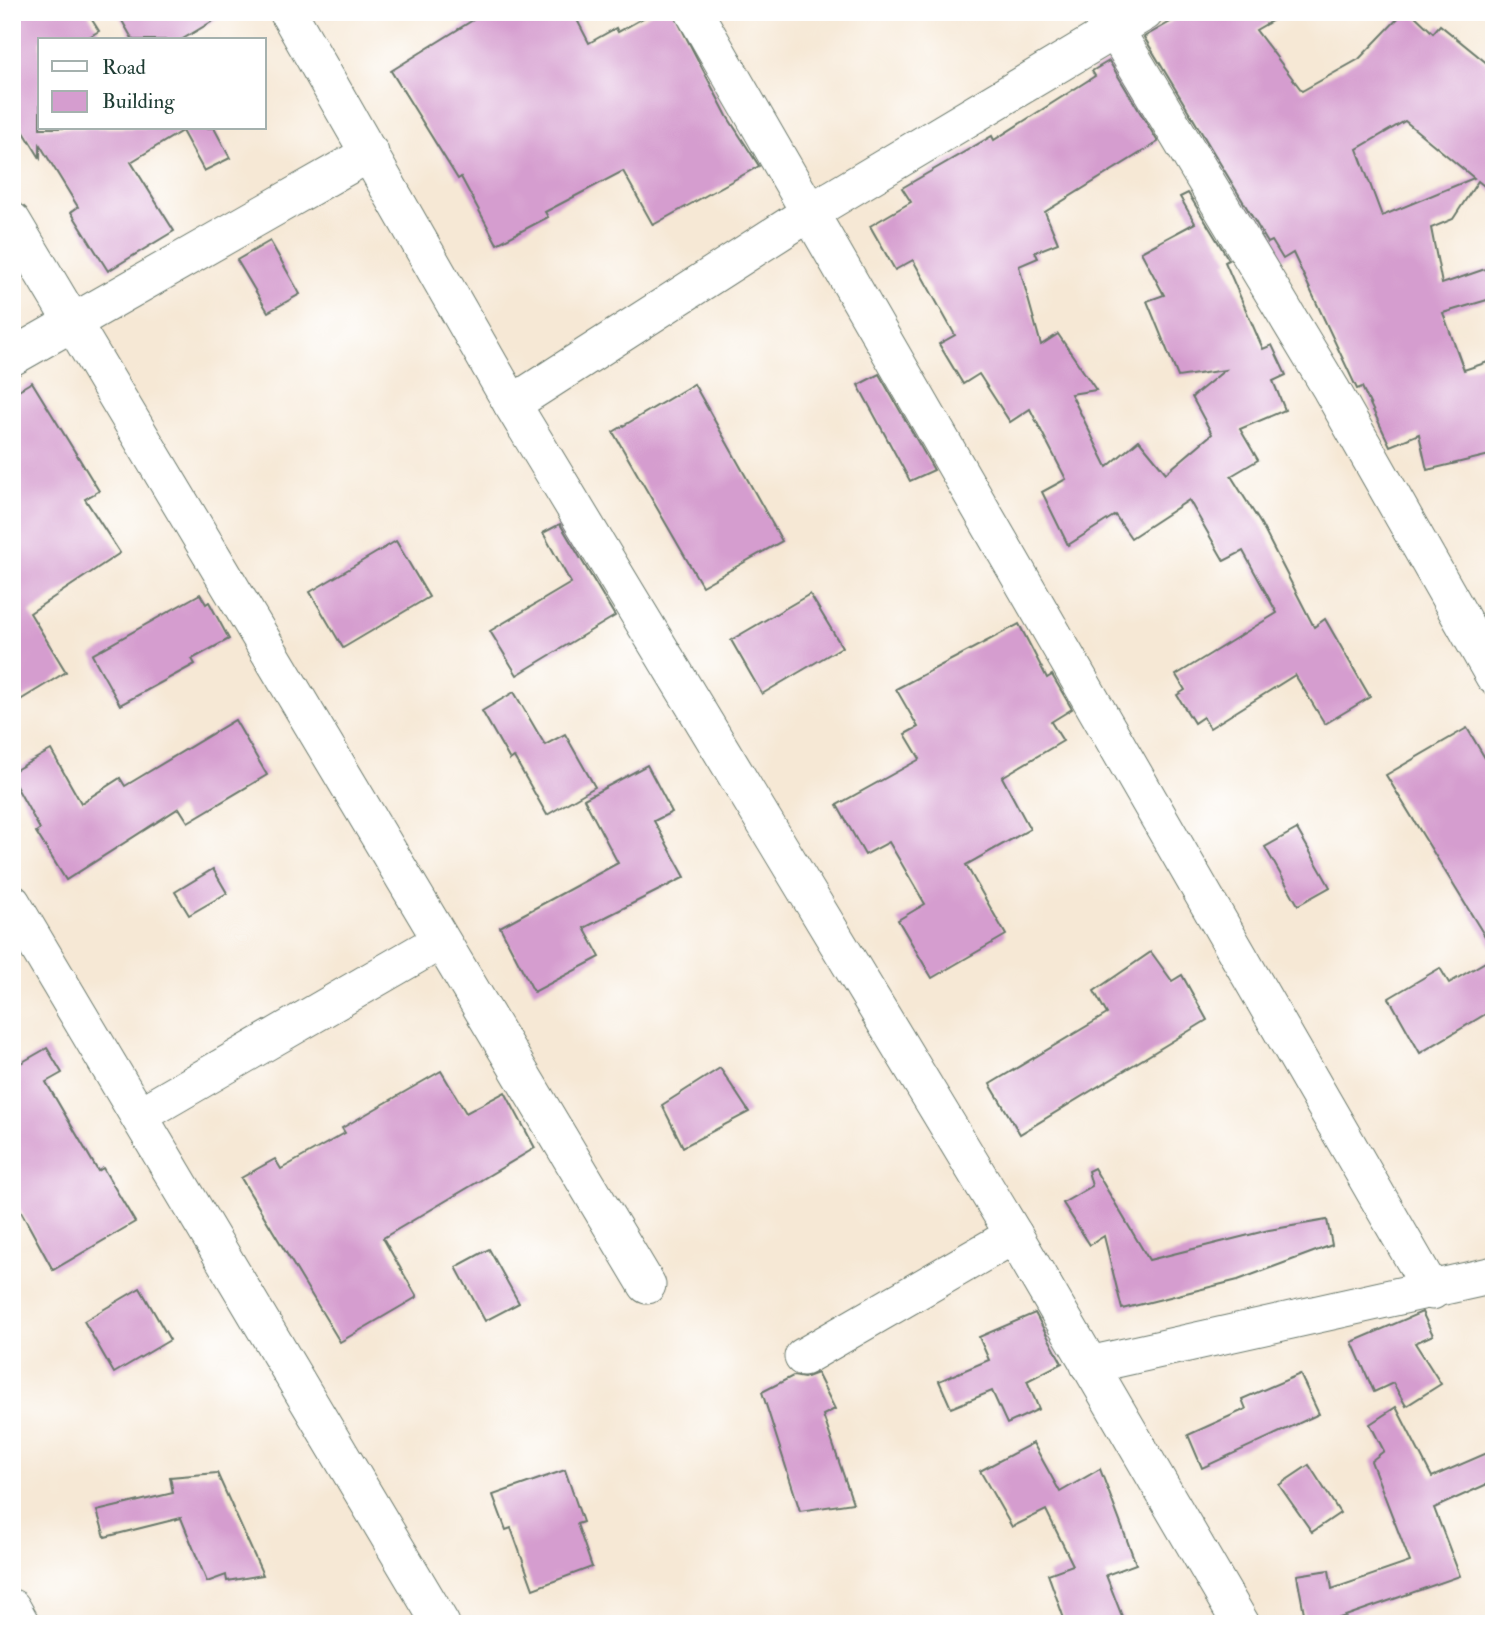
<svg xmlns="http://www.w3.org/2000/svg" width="1506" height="1636" font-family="'IM FELL Double Pica',serif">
  <rect width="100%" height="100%" fill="#fff"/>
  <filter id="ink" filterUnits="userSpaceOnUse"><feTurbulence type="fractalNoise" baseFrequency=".0143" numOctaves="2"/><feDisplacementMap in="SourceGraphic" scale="14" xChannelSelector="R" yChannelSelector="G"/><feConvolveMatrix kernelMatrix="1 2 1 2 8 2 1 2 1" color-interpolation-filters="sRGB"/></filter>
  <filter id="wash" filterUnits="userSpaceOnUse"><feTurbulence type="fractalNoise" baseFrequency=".00686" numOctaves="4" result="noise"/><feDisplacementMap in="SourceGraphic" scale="28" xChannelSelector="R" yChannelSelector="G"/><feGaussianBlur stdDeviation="1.57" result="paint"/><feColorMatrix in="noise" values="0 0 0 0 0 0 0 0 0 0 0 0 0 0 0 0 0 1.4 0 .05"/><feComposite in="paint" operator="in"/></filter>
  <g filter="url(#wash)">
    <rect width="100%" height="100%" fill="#f6e8d5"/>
    <g id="blocks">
      <g fill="#d59dcf" fill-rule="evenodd">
        <polygon points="23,12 87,12 99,31 84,40 40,40 40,128 214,128 230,158 204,171 182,131 131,162 174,231 108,271 71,212 78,207 40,145 40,158 12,113 12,19"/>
        <polygon points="117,12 228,12 181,40 133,40"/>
        <polygon points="486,12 573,12 589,43 616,28 618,32 654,12 673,12 727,116 759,166 653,225 623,171 545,212 548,217 497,244 461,177 458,179 391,71"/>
        <path d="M1188 12H1287L1256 30 1302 91 1359 59 1404 12H1411L1433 33 1440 25 1494 69V194L1478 181 1453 219 1431 228 1442 284 1494 266V298L1443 313 1464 370 1494 360V454L1427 470 1419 434 1390 446 1362 387 1357 389 1293 253 1283 259 1272 241 1268 243 1144 37ZM1405 121 1474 178 1382 216 1357 149Z"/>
        <polygon points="1109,61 1158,142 1045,212 1058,243 1035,252 1038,258 1019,266 1041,345 1058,334 1096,390 1071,394 1107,467 1139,440 1166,473 1212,434 1192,397 1225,370 1178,377 1147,301 1164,295 1141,252 1195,223 1180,197 1188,193 1229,260 1225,262 1263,349 1272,345 1286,375 1273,381 1285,410 1240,429 1258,460 1231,476 1261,524 1314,627 1325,619 1370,697 1325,724 1295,675 1210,728 1203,717 1194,723 1177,695 1185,690 1176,675 1277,613 1243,551 1224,561 1189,500 1131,538 1115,515 1068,545 1042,492 1066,479 1030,409 1010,422 979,374 963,384 939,344 955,335 913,260 895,270 870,226 911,202 902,188 992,136 994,140 1095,76 1092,71"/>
        <polygon points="270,241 300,294 268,312 237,260"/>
        <polygon points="879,374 934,470 910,481 858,385"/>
        <polygon points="32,382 99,491 85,499 120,553 30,613 66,672 12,705 12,394"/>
        <polygon points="694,384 782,541 702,586 613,432"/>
        <polygon points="560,524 615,616 517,675 490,631 571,583 543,533"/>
        <polygon points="396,541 429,597 343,648 310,592"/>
        <polygon points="200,594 206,604 209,602 229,639 192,659 195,664 120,705 92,655"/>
        <polygon points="810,594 842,647 762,694 731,640"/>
        <polygon points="1019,624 1047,678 1052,675 1072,709 1051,722 1063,741 1002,777 1030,829 966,865 1006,935 932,978 898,920 925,904 889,842 865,855 837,805 920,759 905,734 918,727 896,689"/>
        <polygon points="514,692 545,745 565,734 595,787 547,815 514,757 510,760 482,711"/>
        <polygon points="235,720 267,775 188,822 179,808 66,880 36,832 40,829 12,779 12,772 51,750 81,803 120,778 125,786"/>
        <polygon points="1467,728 1494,773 1494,951 1386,775"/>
        <polygon points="647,765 672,812 654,821 685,877 584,928 600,957 534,992 500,927 618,863 584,799"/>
        <polygon points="1297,829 1330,887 1298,905 1265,847"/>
        <polygon points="213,869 227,893 189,915 175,892"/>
        <polygon points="1151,952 1172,981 1182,975 1207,1020 1020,1134 990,1084 1107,1014 1094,991"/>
        <polygon points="1494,957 1494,1009 1420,1053 1389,998 1440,968 1449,983"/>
        <polygon points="47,1048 62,1073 46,1082 98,1171 103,1168 135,1222 53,1270 12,1195 12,1068"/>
        <polygon points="720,1068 749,1112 683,1147 662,1105"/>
        <polygon points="441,1071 466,1113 505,1092 535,1148 383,1238 417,1297 340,1342 241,1178 275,1159 281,1169 345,1133 342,1128"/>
        <polygon points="1094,1168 1149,1260 1269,1230 1327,1220 1332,1245 1238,1280 1122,1309 1104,1236 1090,1245 1063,1203 1092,1186 1088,1171"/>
        <polygon points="489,1249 519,1303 485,1321 456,1267"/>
        <polygon points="140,1288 170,1340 114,1373 84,1321"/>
        <polygon points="1422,1312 1433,1335 1415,1343 1441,1384 1406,1406 1393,1383 1374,1392 1352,1342"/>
        <polygon points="1035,1313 1062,1363 1027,1381 1039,1409 1007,1424 992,1391 951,1408 939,1381 989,1360 979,1337"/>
        <polygon points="817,1373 835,1409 823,1415 853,1503 800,1511 762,1392 793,1376 804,1378"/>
        <polygon points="1300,1374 1319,1414 1202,1468 1188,1435 1246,1409 1242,1399"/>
        <polygon points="1396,1407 1432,1477 1494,1450 1494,1481 1434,1508 1460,1576 1337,1619 1338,1624 1306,1624 1297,1575 1329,1570 1332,1589 1410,1562 1371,1461 1384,1451 1370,1424"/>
        <polygon points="1033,1443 1060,1492 1100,1469 1136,1564 1106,1575 1125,1624 1066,1624 1048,1574 1073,1565 1046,1510 1012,1527 980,1471"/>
        <polygon points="1309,1465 1340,1513 1312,1532 1279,1485"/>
        <polygon points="565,1470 583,1522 577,1524 592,1567 533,1589 511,1528 506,1530 493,1495"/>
        <polygon points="217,1473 263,1575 227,1581 226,1575 207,1582 181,1518 105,1537 97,1511 173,1493 170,1477"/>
      </g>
    </g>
  </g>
  <g filter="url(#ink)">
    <use href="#blocks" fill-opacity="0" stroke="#6a796c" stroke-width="2"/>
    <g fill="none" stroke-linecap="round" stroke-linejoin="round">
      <defs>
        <g id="minor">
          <polyline points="288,12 512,404 1014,1235 1241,1624"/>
          <polyline points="694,12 1432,1291"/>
          <polyline points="1115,30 1331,389 1494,676"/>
          <polyline points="12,221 647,1285"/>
          <polyline points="12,357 370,153"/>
          <polyline points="512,404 809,213 1145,12"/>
          <polyline points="12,903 441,1624"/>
          <polyline points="140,1115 440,941"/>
          <polyline points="803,1357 1014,1235"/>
          <polyline points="1089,1365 1494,1275"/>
          <polyline points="12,1608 21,1624"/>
        </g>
      </defs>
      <use href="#minor" stroke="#6a796c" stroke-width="39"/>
      <use href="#minor" stroke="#fff" stroke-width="37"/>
    </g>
  </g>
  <rect width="1506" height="1636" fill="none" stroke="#fff" stroke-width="42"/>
  <rect x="38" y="38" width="228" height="91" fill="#ffffff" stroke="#a5b1ae" stroke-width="2"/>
  <rect x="52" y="61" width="35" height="10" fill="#ffffff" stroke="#a5b1ae" stroke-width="2"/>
  <text x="102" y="74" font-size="21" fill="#1f3d34">Road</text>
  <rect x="52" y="91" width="35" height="21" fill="#d59dcf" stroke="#a5b1ae" stroke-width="2"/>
  <text x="102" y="108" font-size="21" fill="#1f3d34">Building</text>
</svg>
